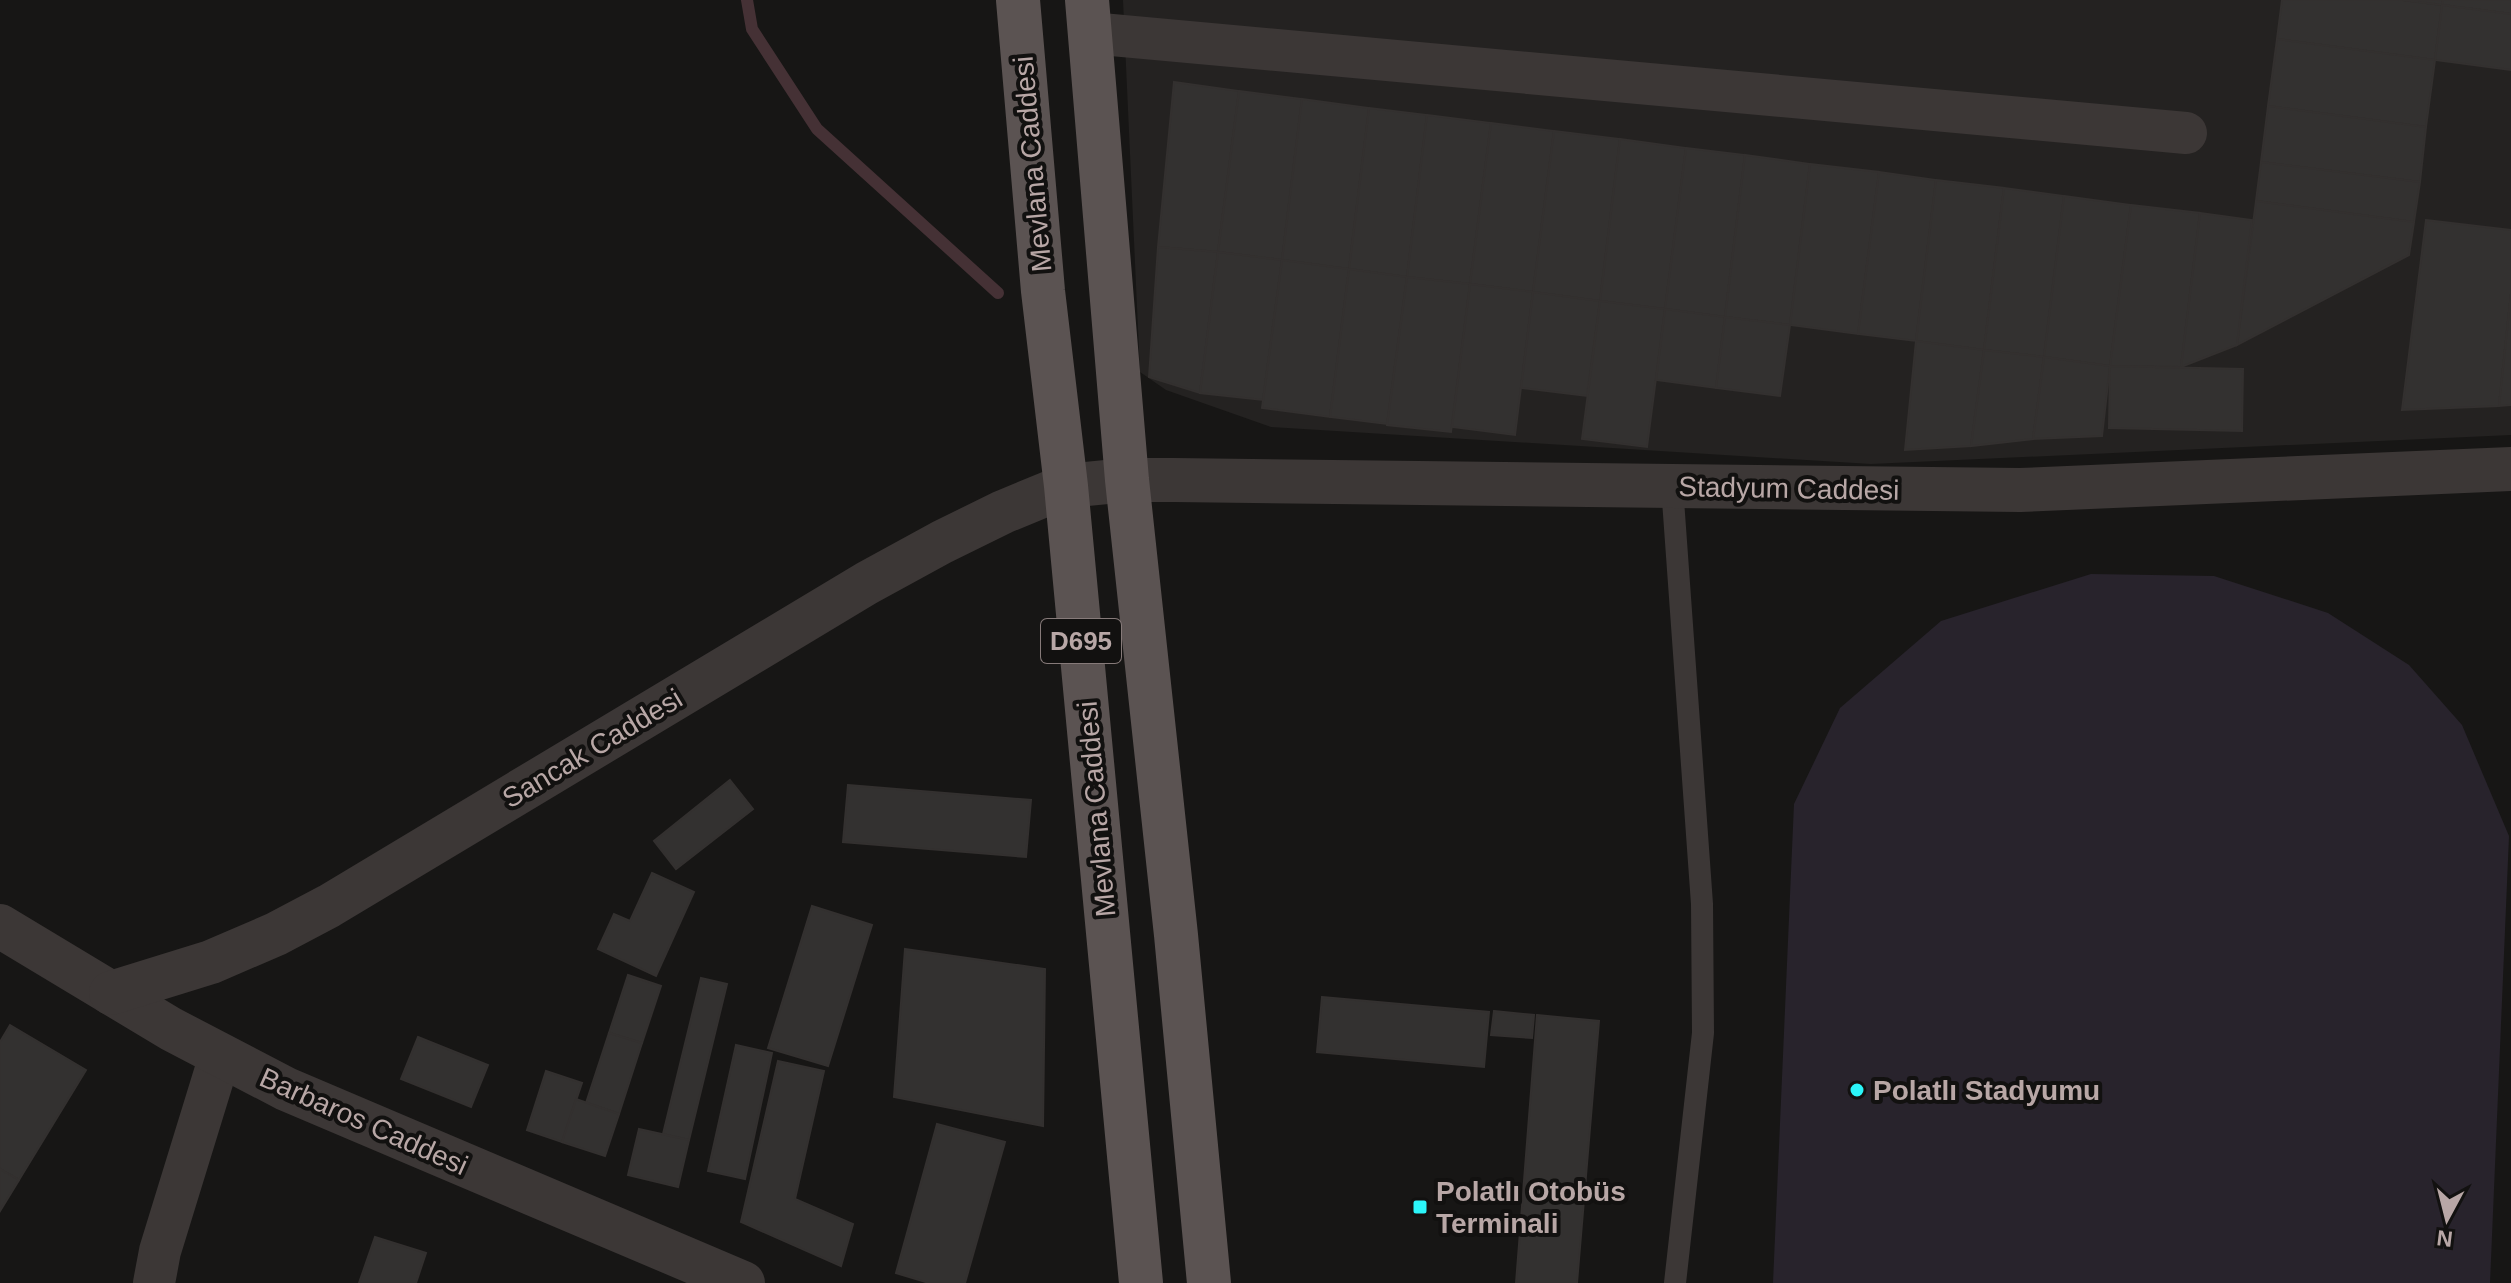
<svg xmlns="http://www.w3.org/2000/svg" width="2511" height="1283" font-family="Arial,sans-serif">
  <rect width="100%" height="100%" fill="#171615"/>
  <polygon fill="#242221" points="1123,0 2511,0 2511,435 1871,464 1271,427 1166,390 1140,372"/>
  <polygon fill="#28232c" points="2091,574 2214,576 2328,613 2409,665 2462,725 2509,836 2490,1283 1773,1283 1794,804 1840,708 1941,621"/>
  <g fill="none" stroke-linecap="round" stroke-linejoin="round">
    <polyline stroke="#453135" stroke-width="12" points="747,0 752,29 817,129 998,293"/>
  </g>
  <g fill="#333130" stroke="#33302f" stroke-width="2">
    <polygon points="2282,0 2403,0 2442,5 2435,60 2277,39"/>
    <polygon points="2403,0 2443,0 2442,5"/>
    <polygon points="2443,0 2511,0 2511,14 2442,5"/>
    <polygon points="2442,5 2511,14 2511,70 2435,60"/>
    <polygon points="2277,39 2435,60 2426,127 2268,106"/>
    <polygon points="1174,82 1239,91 1218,252 1158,247"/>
    <polygon points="1239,91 1302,99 1282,260 1218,252"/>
    <polygon points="1302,99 1369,108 1349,269 1282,260"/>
    <polygon points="2268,106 2426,127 2420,182 2261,162"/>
    <polygon points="1369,108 1427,115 1407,277 1349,269"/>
    <polygon points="1427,115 1491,123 1470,284 1407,277"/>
    <polygon points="1491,123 1554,131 1533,292 1470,284"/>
    <polygon points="1554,131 1620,139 1600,301 1533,292"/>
    <polygon points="1620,139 1686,148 1665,309 1600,301"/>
    <polygon points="1686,148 1745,155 1725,317 1665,309"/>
    <polygon points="1745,155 1810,164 1790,325 1725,317"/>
    <polygon points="2261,162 2420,182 2414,222 2256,201"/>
    <polygon points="1810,164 1879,172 1858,334 1790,325"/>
    <polygon points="1879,172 1936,180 1916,341 1858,334"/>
    <polygon points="1936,180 2004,188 1984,350 1916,341"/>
    <polygon points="2004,188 2064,196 2044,357 1984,350"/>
    <polygon points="2064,196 2131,205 2110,366 2044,357"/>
    <polygon points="2256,201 2414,222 2409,255 2237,345"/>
    <polygon points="2131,205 2200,213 2181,367 2110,366"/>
    <polygon points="2200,213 2252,220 2237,345 2181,367"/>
    <polygon points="2426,220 2511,230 2511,293 2499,406 2402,410"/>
    <polygon points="1158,247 1218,252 1200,393 1149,377"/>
    <polygon points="1218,252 1282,260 1263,400 1200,393"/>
    <polygon points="1282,260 1349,269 1330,417 1262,408"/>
    <polygon points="1349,269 1407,277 1387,424 1330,417"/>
    <polygon points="1407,277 1470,284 1451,432 1387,425"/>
    <polygon points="1470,284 1533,292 1515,435 1452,427"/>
    <polygon points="1533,292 1600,301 1587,396 1521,388"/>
    <polygon points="2511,293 2511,405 2499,406"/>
    <polygon points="1600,301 1665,309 1647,447 1582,439"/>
    <polygon points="1665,309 1725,317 1716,388 1656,380"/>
    <polygon points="1725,317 1790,325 1780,396 1716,388"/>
    <polygon points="1916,341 1984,350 1971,446 1905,450"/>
    <polygon points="1984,350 2044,357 2033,439 1971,446"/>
    <polygon points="2044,357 2110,366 2102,436 2033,439"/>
    <polygon points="2110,366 2243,369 2242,431 2109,428"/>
    <polygon points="730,780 753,809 676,869 654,841"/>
    <polygon points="848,785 1031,800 1026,857 843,842"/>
    <polygon points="652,873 694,892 656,976 598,949 614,914 630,921"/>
    <polygon points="812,906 872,925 828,1066 768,1048"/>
    <polygon points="905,949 1045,969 1043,1126 894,1097"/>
    <polygon points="628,975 661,986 642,1043 609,1033"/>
    <polygon points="701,978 727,984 689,1140 663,1134"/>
    <polygon points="1322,997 1489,1012 1484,1067 1317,1052"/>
    <polygon points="1494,1011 1534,1015 1532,1038 1491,1035"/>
    <polygon points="1537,1015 1599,1021 1577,1283 1516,1283"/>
    <polygon points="10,1025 86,1070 19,1180 0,1169 0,1042"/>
    <polygon points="609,1033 642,1043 619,1114 586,1103"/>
    <polygon points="418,1037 488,1065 471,1107 401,1079"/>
    <polygon points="736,1045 772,1053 745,1179 708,1171"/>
    <polygon points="778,1061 824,1071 795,1199 853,1224 841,1266 741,1222"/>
    <polygon points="546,1071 582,1083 562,1142 527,1130"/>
    <polygon points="576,1099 619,1114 605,1156 562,1142"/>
    <polygon points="937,1124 1005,1142 965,1283 929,1283 896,1273"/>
    <polygon points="639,1129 689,1140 678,1187 628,1175"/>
    <polygon points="0,1169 19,1180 0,1211"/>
    <polygon points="375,1237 426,1253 416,1283 359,1283"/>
  </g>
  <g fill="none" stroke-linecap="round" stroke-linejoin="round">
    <polyline stroke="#3c3736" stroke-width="22" points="1672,486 1702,904 1703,1033 1675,1283"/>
    <g stroke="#3c3736" stroke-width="42">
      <polyline points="1090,33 2186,133"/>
      <polyline points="154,1283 160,1251 220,1056"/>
    </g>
    <g stroke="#3c3736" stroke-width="44">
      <polyline points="0,926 171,1029 286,1089 743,1283"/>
      <polyline points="111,993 211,962 276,934 329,906 867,583 942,542 1003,512 1066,486 1127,480 1174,480 2020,490 2511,469"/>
    </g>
    <g stroke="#5b5352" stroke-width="44">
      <polyline points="1018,0 1043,291 1066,486 1141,1283"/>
      <polyline points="1087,0 1127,480 1176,935 1209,1283"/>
    </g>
  </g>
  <g fill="#2bf5f9" stroke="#121110" stroke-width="3">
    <circle cx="1857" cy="1090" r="8"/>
    <rect x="1412" y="1199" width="16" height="16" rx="4"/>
  </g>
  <g text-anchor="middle" stroke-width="8" stroke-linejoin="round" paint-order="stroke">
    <rect fill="#121110" stroke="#867a79" stroke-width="2" x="1041" y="619" width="80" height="44" rx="6"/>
    <g font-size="26" font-weight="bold" fill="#b8a7a6">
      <text x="1081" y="650">D695</text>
    </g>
    <g font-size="28" fill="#b8a7a6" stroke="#121110">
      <text transform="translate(1032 164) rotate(-95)" y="10">Mevlana Caddesi</text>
      <text transform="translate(1789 488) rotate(1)" y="10">Stadyum Caddesi</text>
      <text transform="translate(592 748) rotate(-31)" y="10">Sancak Caddesi</text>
      <text transform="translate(1096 809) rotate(-95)" y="10">Mevlana Caddesi</text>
      <text transform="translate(364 1121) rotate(24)" y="10">Barbaros Caddesi</text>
    </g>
    <g font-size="28" font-weight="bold" fill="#b8a7a6" stroke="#121110" text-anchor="start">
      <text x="1873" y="1100">Polatlı Stadyumu</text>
      <text x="1436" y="1201">Polatlı Otobüs<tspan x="1436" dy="32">Terminali</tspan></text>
    </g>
  </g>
  <g transform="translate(2447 1219) rotate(187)" stroke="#121110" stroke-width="6" paint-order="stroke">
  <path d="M0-6L14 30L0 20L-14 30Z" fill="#b8a7a6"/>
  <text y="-12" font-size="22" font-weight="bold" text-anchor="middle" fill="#b8a7a6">N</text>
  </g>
</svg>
